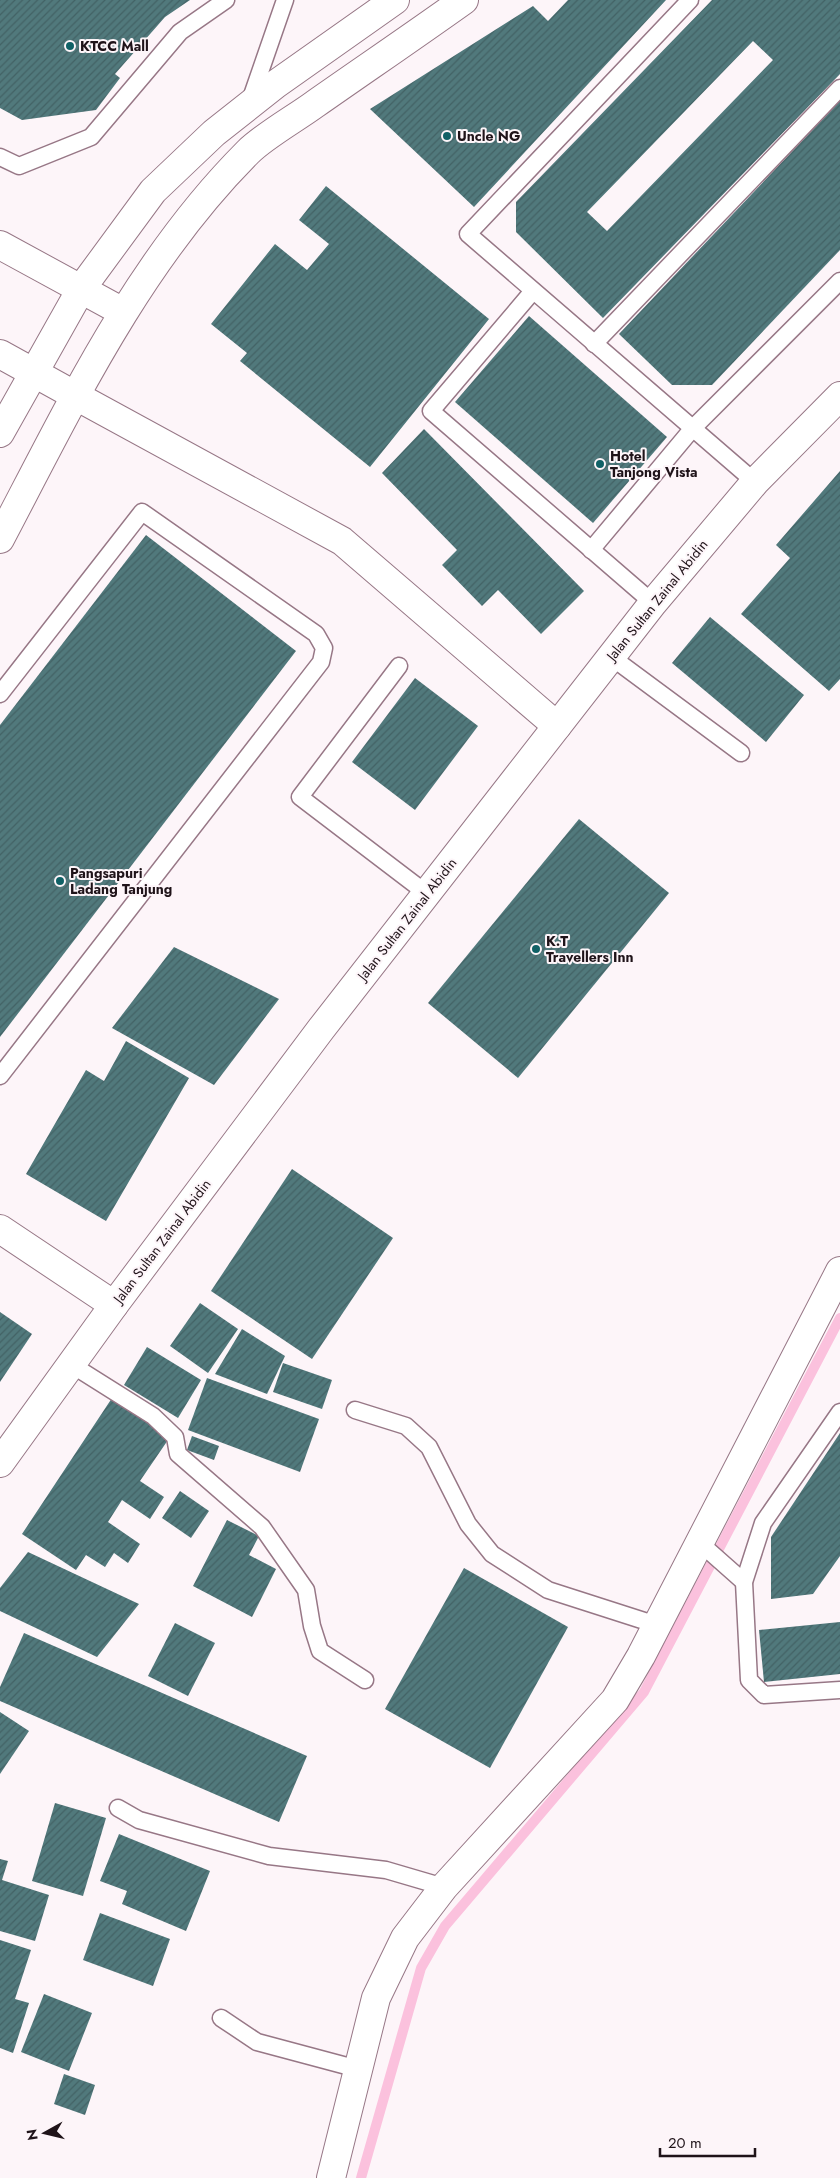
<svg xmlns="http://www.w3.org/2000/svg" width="840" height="2178" font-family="Jost,sans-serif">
  <defs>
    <pattern id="building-hatch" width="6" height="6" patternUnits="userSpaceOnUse" patternTransform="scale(1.25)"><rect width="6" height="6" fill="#51797c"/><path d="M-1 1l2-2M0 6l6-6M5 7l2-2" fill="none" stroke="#436265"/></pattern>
  </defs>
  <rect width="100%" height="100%" fill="#fdf5f9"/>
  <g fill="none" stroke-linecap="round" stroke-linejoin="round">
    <polyline stroke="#fbc1dd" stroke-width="10" points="361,2178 421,1968 445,1926 644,1692 840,1318"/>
  </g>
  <g fill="url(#building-hatch)" fill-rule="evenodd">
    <polygon points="0,0 190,0 165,17 115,74 120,78 96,110 22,120 0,108"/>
    <polygon points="568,0 666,0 474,207 370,109 533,6 548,21"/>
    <path d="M712 0H840V74L603 318 516 232V202ZM753 41 773 60 607 231 587 212Z"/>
    <polygon points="840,101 840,250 712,385 672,385 619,334"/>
    <polygon points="326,186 489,319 370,467 240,361 247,353 211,324 275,244 307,270 329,244 299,220"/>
    <polygon points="529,316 667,437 593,523 455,402"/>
    <polygon points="424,429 584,591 541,634 498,590 482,606 442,565 457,550 382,473"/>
    <polygon points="840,471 840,679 829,691 741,614 790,558 776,545"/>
    <polygon points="146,535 296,651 0,1037 0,725"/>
    <polygon points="710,617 804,695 766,742 672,663"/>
    <polygon points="415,678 478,726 415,810 352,762"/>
    <polygon points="579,819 669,893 518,1078 428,1003"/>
    <polygon points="174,947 279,999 214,1085 112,1028"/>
    <polygon points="126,1041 189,1078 106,1221 26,1174 86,1070 104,1081"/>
    <polygon points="292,1169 393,1238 312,1359 211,1291"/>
    <polygon points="200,1303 238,1329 208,1373 170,1346"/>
    <polygon points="0,1312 32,1334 0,1382"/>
    <polygon points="242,1329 285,1356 267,1394 215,1374"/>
    <polygon points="147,1347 201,1380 178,1418 124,1385"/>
    <polygon points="283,1363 332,1380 322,1409 273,1392"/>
    <polygon points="207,1378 319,1419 300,1472 188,1430"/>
    <polygon points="112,1398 170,1437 140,1481 164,1497 150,1519 122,1500 108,1522 140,1544 128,1563 114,1553 105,1567 86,1555 76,1570 22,1534"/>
    <polygon points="840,1433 840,1556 813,1594 771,1599 771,1537"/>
    <polygon points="192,1436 219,1446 214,1460 187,1450"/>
    <polygon points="180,1491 209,1511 191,1538 162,1518"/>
    <polygon points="227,1520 259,1536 249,1555 276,1569 252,1617 193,1586"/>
    <polygon points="28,1552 139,1604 97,1657 0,1611 0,1588"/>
    <polygon points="464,1568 568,1627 490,1768 385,1709"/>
    <polygon points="840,1622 840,1674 764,1682 759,1630"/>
    <polygon points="175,1623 215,1643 188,1696 148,1676"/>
    <polygon points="24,1633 307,1756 279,1822 0,1701 0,1687"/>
    <polygon points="0,1712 29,1731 0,1774"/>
    <polygon points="55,1803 106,1818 83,1896 32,1881"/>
    <polygon points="119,1834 210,1871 186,1931 122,1904 127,1891 100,1881"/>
    <polygon points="0,1859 8,1861 2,1880 49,1895 35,1941 0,1931"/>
    <polygon points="100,1913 170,1939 153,1986 83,1960"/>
    <polygon points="0,1940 31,1950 15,1999 29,2003 13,2053 0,2048"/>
    <polygon points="44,1994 92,2013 69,2071 21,2052"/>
    <polygon points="64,2074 95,2085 85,2115 54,2104"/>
  </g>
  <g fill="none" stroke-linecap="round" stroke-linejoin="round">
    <defs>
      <g id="service">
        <polyline points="690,0 468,234 755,482"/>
        <polyline points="250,101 285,0"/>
        <polyline points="0,157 19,166 91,137 180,32 226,0"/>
        <polyline points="533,291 431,411 653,603"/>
        <polyline points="594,344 840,88"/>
        <polyline points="591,550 693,428 840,281"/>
        <polyline points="610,656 741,753"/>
        <polyline points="399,666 300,797 426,893"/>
        <polyline points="0,694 142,512 316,634 324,648 321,662 0,1076"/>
        <polyline points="72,1365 153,1416 175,1437 178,1454 262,1527 306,1590 312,1626 320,1651 365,1680"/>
        <polyline points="355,1410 406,1426 429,1447 468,1524 492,1554 548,1590 657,1625"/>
        <polyline points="840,1412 763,1523 744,1582 749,1680 764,1695 840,1690"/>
        <polyline points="700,1543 744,1582"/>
        <polyline points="118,1808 139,1820 269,1856 386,1870 444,1887"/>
        <polyline points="221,2018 257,2042 358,2069"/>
      </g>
      <g id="minor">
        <polyline points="0,245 123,312"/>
        <polyline points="0,354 76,396"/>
        <polyline points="0,1229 114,1305"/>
        <polyline points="331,2178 376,1998 405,1938 444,1887 615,1700 641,1656 840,1271"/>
      </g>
      <g id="tertiary">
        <polyline points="76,396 342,541 557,726"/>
        <polyline points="0,1463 114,1305 321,1029 653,603 755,482 840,396"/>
      </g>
      <g id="primary">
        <polyline points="0,433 81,289 153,191 214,133 276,84 395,0"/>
        <path d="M0 539C71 404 138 262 248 152 264 136 296 118 315 104 365 69 415 35 464 0"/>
      </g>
    </defs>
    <use href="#service" stroke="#977786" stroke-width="19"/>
    <use href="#minor" stroke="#977786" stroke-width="30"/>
    <use href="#tertiary" stroke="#977786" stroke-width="30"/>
    <use href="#primary" stroke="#977786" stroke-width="30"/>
    <use href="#service" stroke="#fff" stroke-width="16"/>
    <use href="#minor" stroke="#fff" stroke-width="28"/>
    <use href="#tertiary" stroke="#fff" stroke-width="28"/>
    <use href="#primary" stroke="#fff" stroke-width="28"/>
  </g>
  <g fill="#106166" stroke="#fdf5f9" stroke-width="2">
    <circle cx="70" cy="46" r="5"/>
    <circle cx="447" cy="136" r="5"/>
    <circle cx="600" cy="464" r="5"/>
    <circle cx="60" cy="881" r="5"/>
    <circle cx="536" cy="949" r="5"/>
  </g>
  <g text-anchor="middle" stroke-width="4" stroke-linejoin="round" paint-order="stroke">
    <g font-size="14" font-weight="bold" fill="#1f1319" stroke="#fdf5f9" text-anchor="start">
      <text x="80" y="51">KTCC Mall</text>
      <text x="457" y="141">Uncle NG</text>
      <text x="610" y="461">Hotel<tspan x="610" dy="16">Tanjong Vista</tspan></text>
      <text x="70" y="878">Pangsapuri<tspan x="70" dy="16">Ladang Tanjung</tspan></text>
      <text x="546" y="946">K.T<tspan x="546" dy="16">Travellers Inn</tspan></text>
    </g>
    <g font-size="14" fill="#1f1319" stroke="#fdf5f9">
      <text transform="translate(657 600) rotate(-51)" y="5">Jalan Sultan Zainal Abidin</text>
      <text transform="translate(407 919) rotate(-52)" y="5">Jalan Sultan Zainal Abidin</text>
      <text transform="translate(162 1241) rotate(-53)" y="5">Jalan Sultan Zainal Abidin</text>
    </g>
  </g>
  <g transform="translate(45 2133) rotate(262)" stroke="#fdf5f9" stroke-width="4" paint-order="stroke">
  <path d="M0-4L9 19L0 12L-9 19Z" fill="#1f1319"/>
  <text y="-8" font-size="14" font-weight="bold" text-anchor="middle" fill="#1f1319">N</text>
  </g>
  <path d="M660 2148v8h95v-8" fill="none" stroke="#1f1319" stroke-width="2.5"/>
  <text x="668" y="2148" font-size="15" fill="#1f1319" stroke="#fdf5f9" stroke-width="4" paint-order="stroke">20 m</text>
</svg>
